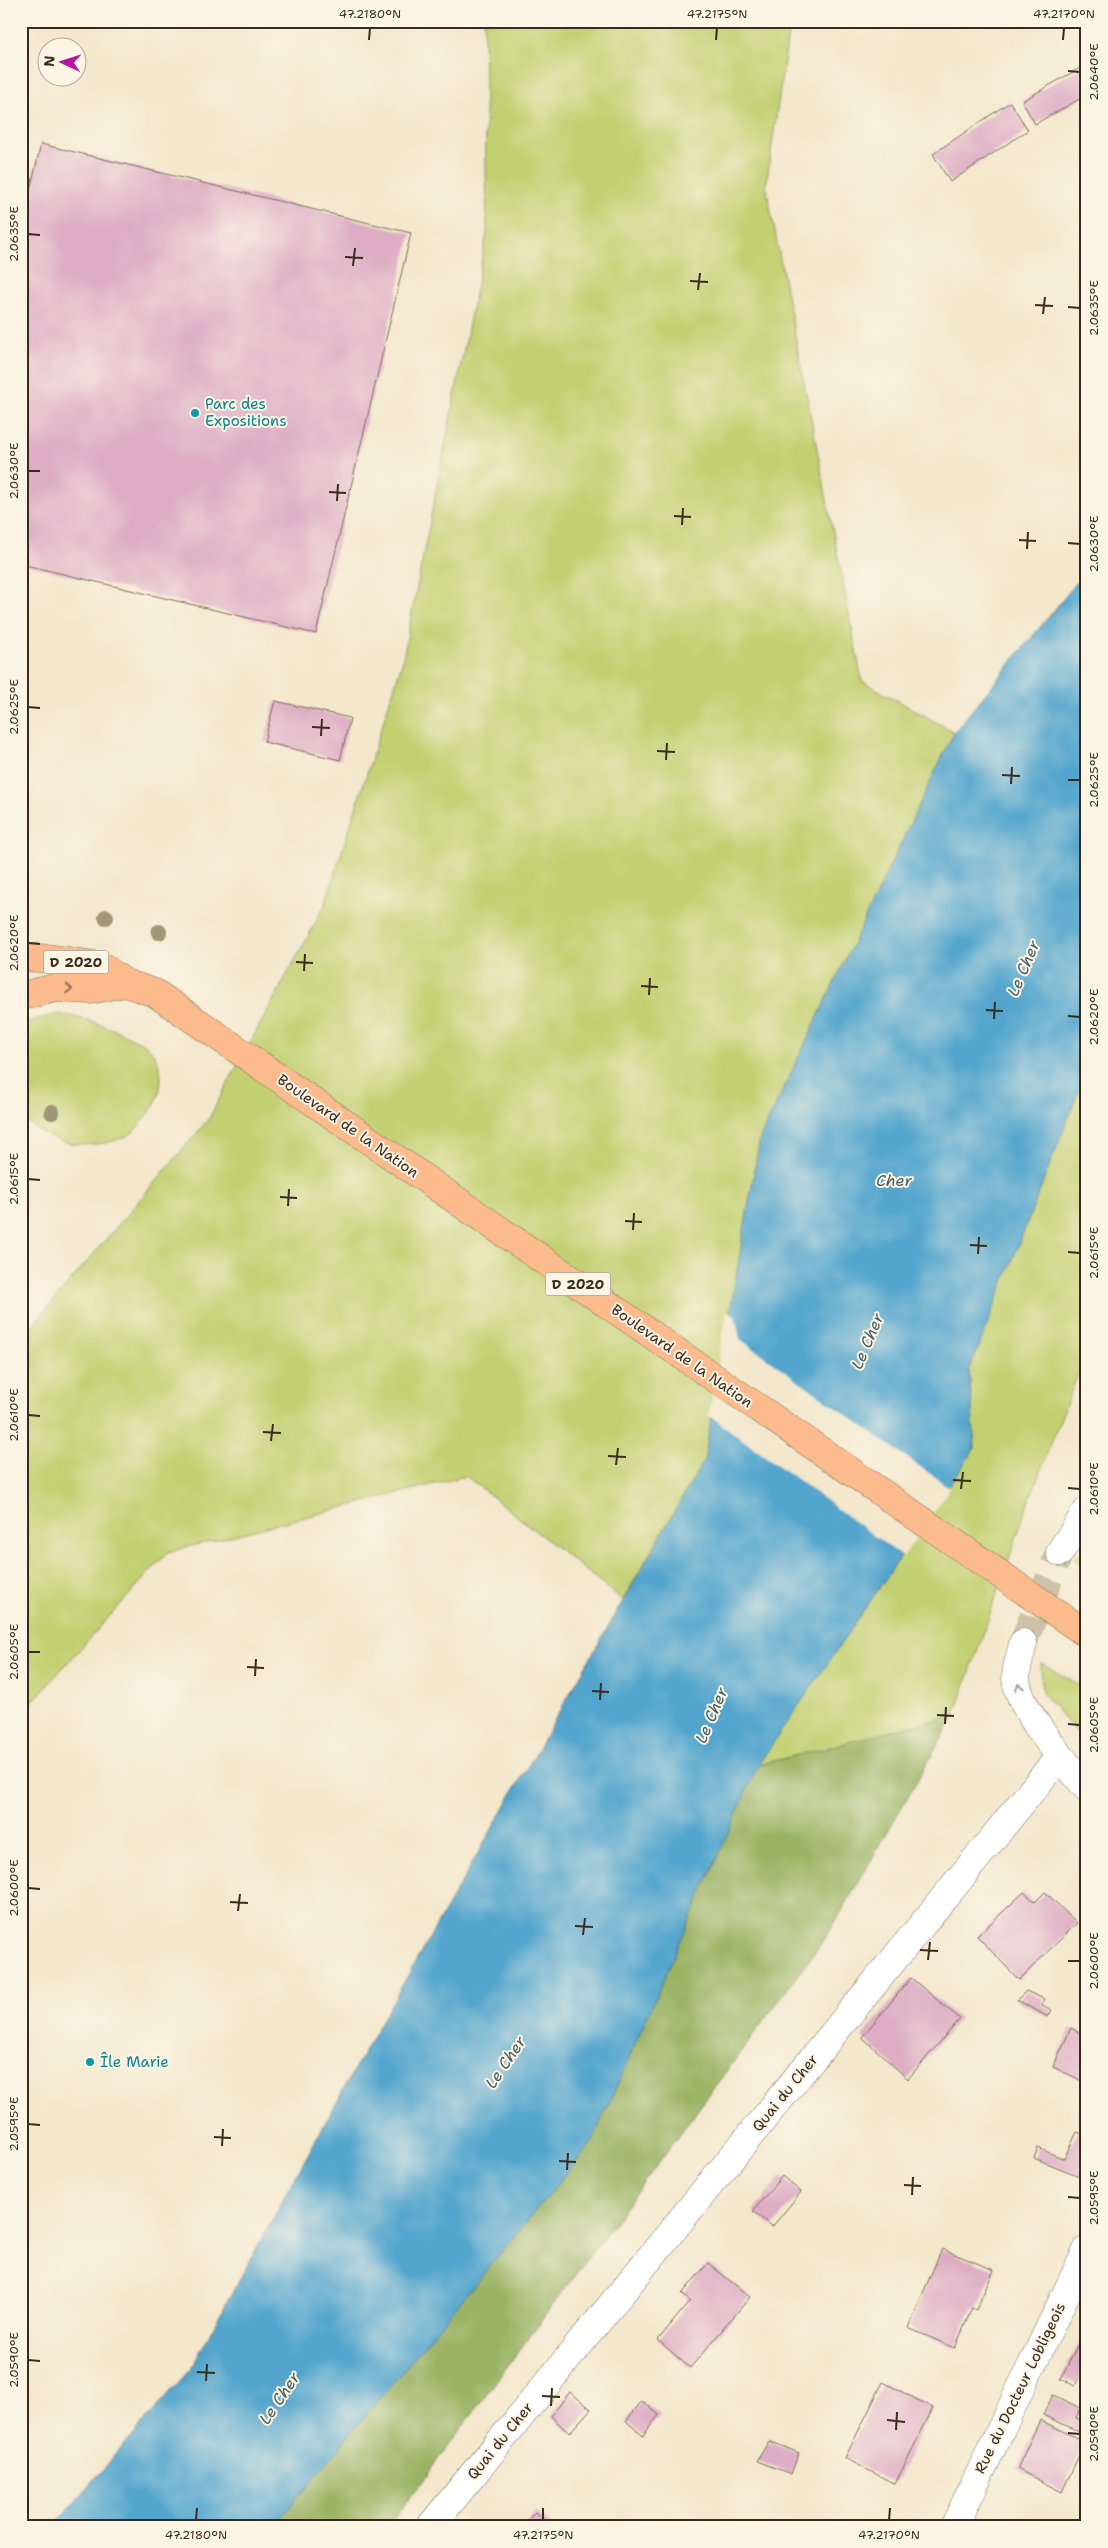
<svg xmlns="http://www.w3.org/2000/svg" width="1108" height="2548" font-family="'Shantell Sans',sans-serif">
  <rect width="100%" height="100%" fill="#fcf5e5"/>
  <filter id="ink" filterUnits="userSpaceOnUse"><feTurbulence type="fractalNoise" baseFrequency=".02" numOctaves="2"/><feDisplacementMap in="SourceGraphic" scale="10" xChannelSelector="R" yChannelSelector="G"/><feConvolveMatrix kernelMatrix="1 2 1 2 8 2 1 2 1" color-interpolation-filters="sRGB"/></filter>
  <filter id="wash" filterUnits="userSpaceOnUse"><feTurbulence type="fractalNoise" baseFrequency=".0096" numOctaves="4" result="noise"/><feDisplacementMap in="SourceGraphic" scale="20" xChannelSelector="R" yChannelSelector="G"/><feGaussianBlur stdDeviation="1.12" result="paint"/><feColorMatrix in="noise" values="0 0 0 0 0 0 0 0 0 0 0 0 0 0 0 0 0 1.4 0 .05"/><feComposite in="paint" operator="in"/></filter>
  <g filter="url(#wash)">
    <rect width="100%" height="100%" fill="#f3e7cc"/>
    <g fill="#c3d072" stroke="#7f7d48">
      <polygon points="484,21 790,21 766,186 862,681 954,732 760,1138 704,1460 623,1600 466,1476 168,1552 21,1714 21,1339 208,1120 325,905 402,663 487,233"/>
      <path d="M59 1014C84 1018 105 1025 128 1036 133 1039 140 1041 145 1044 170 1067 163 1099 142 1122 138 1126 134 1132 129 1135 92 1153 49 1146 21 1116V1031L32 1020Z"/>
      <polygon points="1087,1070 1087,1351 1031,1495 955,1715 758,1765 975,1448 969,1371"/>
      <polygon points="1087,1548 1087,1577 1081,1573 1082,1565 1074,1558"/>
      <polygon points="1041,1663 1087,1690 1087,1744 1042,1693"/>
    </g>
    <polygon fill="#9ab264" stroke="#6a6e41" points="955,1715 829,1933 388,2527 273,2527 591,2144 758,1765"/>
    <polygon fill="#52a5cd" stroke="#466876" points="1087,570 1087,1070 969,1371 975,1448 758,1765 591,2144 273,2527 53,2527 191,2368 366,2048 704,1460 760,1138 954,732"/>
    <polygon fill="#f3e7cc" points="727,1311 735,1316 740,1339 950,1488 903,1557 709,1415"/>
    <g id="blocks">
      <g fill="#ddadc4">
        <polygon points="1087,64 1087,95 1035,124 1022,101"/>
        <polygon points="1010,102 1028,130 950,182 933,154"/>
        <polygon points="41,144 411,233 316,634 21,564 21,228"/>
        <polygon points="275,701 350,718 340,760 264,742"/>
        <polygon points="1087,1877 1087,1894 1079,1885"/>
        <polygon points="1024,1892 1035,1902 1045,1892 1077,1923 1019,1980 977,1936"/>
        <polygon points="911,1978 960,2019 908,2079 862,2037"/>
        <polygon points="1026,1991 1044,1999 1042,2005 1052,2010 1048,2017 1017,2000"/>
        <polygon points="1071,2028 1087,2037 1087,2083 1053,2067"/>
        <polygon points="1077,2132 1087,2136 1087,2179 1034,2158 1038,2148 1064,2159"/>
        <polygon points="782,2176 801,2192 772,2227 753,2211"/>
        <polygon points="942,2249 994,2270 976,2310 972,2308 955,2348 908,2328"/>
        <polygon points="708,2263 750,2297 690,2368 658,2340 690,2301 682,2294"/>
        <polygon points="1087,2325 1087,2379 1081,2376 1076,2385 1061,2379"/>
        <polygon points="883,2382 933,2408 895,2484 845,2458"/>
        <polygon points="570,2392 591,2409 569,2433 551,2416"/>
        <polygon points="1053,2395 1080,2408 1076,2418 1087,2423 1087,2435 1043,2415"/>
        <polygon points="642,2401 659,2415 643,2436 626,2421"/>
        <polygon points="1040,2420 1085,2442 1062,2492 1017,2469"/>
        <polygon points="769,2441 799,2453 791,2474 757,2461"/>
        <polygon points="535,2512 553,2527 523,2527"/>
        <polygon points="883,2522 892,2527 881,2527"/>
      </g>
    </g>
  </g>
  <g filter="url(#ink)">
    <use href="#blocks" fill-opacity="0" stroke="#7b6c5b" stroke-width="1"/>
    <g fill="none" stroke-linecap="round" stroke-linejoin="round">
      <polyline stroke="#cec1a9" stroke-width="28" stroke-dasharray="28 14" stroke-linecap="butt" points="1023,1643 1060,1552"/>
      <defs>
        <g id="minor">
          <polyline points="1060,1552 1087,1511"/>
          <path d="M1023 1643C1021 1654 1016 1667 1016 1678 1018 1710 1066 1763 1087 1788"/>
          <polyline points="430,2527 1060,1756"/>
          <polyline points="954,2527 1087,2250"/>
        </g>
        <g id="major">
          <polyline points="21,957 55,959 101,966 125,983 155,993 1087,1634"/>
          <polyline points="21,996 56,988 90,990 125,983"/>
        </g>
      </defs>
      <use href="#minor" stroke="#7b6c5b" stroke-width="29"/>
      <use href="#major" stroke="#7b6c5b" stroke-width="29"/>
      <use href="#minor" stroke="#fff" stroke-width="28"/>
      <use href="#major" stroke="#fbbb8d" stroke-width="28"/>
    </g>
    <g fill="#a09678">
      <circle cx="106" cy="917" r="8"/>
      <circle cx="159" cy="932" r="8"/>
      <circle cx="52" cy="1112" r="8"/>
    </g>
    <defs><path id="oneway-chevron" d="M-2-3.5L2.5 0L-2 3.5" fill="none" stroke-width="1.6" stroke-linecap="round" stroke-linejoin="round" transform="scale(1.25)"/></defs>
    <use stroke="#916b50" href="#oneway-chevron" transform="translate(69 989) rotate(4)"/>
    <use stroke="#a79f9a" href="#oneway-chevron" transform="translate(1019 1687) rotate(-104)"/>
  </g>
  <path fill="none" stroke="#3b2a1e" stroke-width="2" d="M369 40 370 28M716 40 717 28M1063 40 1064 28M1068 71 1080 72M28 234 40 235M345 257 363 258M353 266 355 248M690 281 708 282M698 290 700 273M1035 305 1053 306M1068 307 1080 308M1043 314 1045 297M28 471H40M329 492 346 493M337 501 338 484M674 516 691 517M682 525 683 508M1019 540 1036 541M1068 543 1080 544M1027 549 1028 532M28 707 40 708M312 727 330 728M321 736 322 719M657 751 675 752M666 760 667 743M1002 775 1020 776M1068 780H1080M1011 784 1012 767M28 943 40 944M296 962 313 963M304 971 305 954M641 986 658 987M649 995 650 978M986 1010 1003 1011M1068 1016 1080 1017M994 1019 995 1002M28 1179 40 1180M280 1197 297 1198M288 1206 289 1189M625 1221 642 1222M633 1230 634 1213M970 1245 987 1246M1068 1252 1080 1253M978 1254 979 1237M28 1415 40 1416M263 1432 281 1433M271 1441 273 1424M608 1456 626 1457M616 1465 618 1448M953 1480 971 1481M1068 1488 1080 1489M961 1489 963 1472M28 1652H40M247 1667 264 1668M255 1676 256 1659M592 1691 609 1692M600 1700 601 1683M937 1715 954 1716M945 1724 946 1707M1068 1724 1080 1725M28 1888 40 1889M230 1902 248 1903M238 1911 240 1894M575 1926 593 1927M583 1935 585 1918M920 1950 938 1951M928 1960 930 1942M1068 1961H1080M28 2124 40 2125M214 2137 231 2138M222 2146 223 2129M559 2161 576 2162M567 2170 568 2153M904 2185 921 2186M912 2195 913 2177M1068 2197 1080 2198M28 2360 40 2361M197 2372 215 2373M206 2381 207 2364M542 2396 560 2397M551 2406 552 2388M887 2420 905 2422M896 2430 897 2412M1068 2433 1080 2434M196 2520 197 2508M543 2520V2508M889 2520 890 2508"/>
  <g fill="#0f9aa8" stroke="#fcf5e5" stroke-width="2">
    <circle cx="195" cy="413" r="5"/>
    <circle cx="90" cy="2062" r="5"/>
  </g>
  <g text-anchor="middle" stroke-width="4" stroke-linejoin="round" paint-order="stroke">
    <g fill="#fcf5e5" stroke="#75675a" stroke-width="1">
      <rect x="43.5" y="950.5" width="65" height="23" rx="4"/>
      <rect x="545.5" y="1272.5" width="65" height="23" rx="4"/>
    </g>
    <g font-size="14" font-weight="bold" fill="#3b2a1e">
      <text x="76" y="967">D 2020</text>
      <text x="578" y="1289">D 2020</text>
    </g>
    <g font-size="15" fill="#0d838f" stroke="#fcf5e5" text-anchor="start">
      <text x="205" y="409">Parc des<tspan x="205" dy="17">Expositions</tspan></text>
      <text x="100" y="2067">Île Marie</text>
    </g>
    <g font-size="15" fill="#3b2a1e" stroke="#fcf5e5">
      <text transform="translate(348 1126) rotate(35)" y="5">Boulevard de la Nation</text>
      <text transform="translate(682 1356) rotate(35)" y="5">Boulevard de la Nation</text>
      <text transform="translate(785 2093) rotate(-51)" y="5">Quai du Cher</text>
      <text transform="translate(1020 2388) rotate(-64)" y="5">Rue du Docteur Lobligeois</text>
      <text transform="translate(500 2441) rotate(-51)" y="5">Quai du Cher</text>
    </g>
    <g font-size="16" font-style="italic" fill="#445b64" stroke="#fcf5e5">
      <text transform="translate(1023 968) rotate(-67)" y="6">Le Cher</text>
      <text x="894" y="1186">Cher</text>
      <text transform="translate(867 1341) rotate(-67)" y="6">Le Cher</text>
      <text transform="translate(711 1715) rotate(-67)" y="6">Le Cher</text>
      <text transform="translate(505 2062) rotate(-56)" y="6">Le Cher</text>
      <text transform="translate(279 2398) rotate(-56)" y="6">Le Cher</text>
    </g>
  </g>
  <rect width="1108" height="2548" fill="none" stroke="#fcf5e5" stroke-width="55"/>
  <g transform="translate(62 62) rotate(274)"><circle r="24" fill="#fcf5e5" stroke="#afa495"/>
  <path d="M0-4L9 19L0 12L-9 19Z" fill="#b5179e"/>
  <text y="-8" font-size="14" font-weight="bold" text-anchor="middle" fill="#3b2a1e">N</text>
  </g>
  <rect x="28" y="28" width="1052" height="2492" fill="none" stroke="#3b2a1e" stroke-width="2"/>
  <g font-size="12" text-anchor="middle" fill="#3b2a1e">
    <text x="370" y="18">47.2180°N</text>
    <text x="717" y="18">47.2175°N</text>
    <text x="1064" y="18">47.2170°N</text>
    <text transform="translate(1094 72) rotate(-90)" y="4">2.0640°E</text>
    <text transform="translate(14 234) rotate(-90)" y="4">2.0635°E</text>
    <text transform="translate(1094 308) rotate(-90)" y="4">2.0635°E</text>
    <text transform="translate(14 471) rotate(-90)" y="4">2.0630°E</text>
    <text transform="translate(1094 544) rotate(-90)" y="4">2.0630°E</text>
    <text transform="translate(14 707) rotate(-90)" y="4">2.0625°E</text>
    <text transform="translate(1094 780) rotate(-90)" y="4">2.0625°E</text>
    <text transform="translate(14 943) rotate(-90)" y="4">2.0620°E</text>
    <text transform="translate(1094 1017) rotate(-90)" y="4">2.0620°E</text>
    <text transform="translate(14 1179) rotate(-90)" y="4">2.0615°E</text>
    <text transform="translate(1094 1253) rotate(-90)" y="4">2.0615°E</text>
    <text transform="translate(14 1415) rotate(-90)" y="4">2.0610°E</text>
    <text transform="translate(1094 1489) rotate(-90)" y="4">2.0610°E</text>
    <text transform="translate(14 1652) rotate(-90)" y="4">2.0605°E</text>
    <text transform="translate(1094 1725) rotate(-90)" y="4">2.0605°E</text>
    <text transform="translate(14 1888) rotate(-90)" y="4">2.0600°E</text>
    <text transform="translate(1094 1961) rotate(-90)" y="4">2.0600°E</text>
    <text transform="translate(14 2124) rotate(-90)" y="4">2.0595°E</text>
    <text transform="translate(1094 2198) rotate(-90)" y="4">2.0595°E</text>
    <text transform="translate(14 2360) rotate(-90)" y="4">2.0590°E</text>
    <text transform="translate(1094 2434) rotate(-90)" y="4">2.0590°E</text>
    <text x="196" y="2539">47.2180°N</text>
    <text x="543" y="2539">47.2175°N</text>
    <text x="889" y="2539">47.2170°N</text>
  </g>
</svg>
